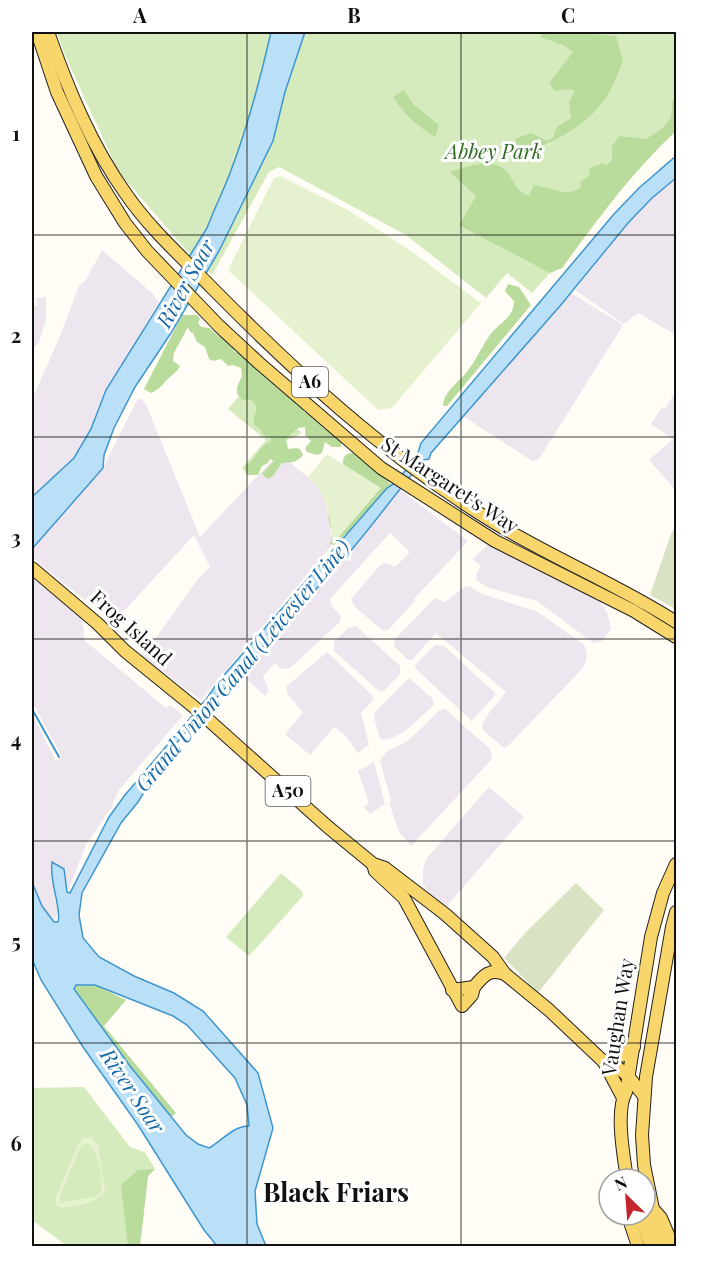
<svg xmlns="http://www.w3.org/2000/svg" width="708" height="1278" font-family="'Playfair Display',serif">
  <rect width="100%" height="100%" fill="#fffdf5"/>
  <g fill="#eee6ef">
    <polygon points="676,178 676,335 638,313 624,324 575,290 628,223 652,198"/>
    <polygon points="102,250 151,292 159,302 106,390 91,429 74,458 32,497 32,400 60,336 79,286 86,280"/>
    <polygon points="571,293 623,325 539,459 532,461 463,416"/>
    <polygon points="46,297 46,320 39,342 32,350 32,306 37,305 36,298"/>
    <polygon points="676,391 676,491 649,460 673,439 651,424 662,407 665,409"/>
    <polygon points="138,398 145,402 200,537 279,453 316,484 325,500 328,512 332,545 201,700 140,655 156,638 198,579 210,567 194,535 113,623 32,557 32,549 103,468"/>
    <polygon points="399,489 468,541 414,599 415,601 388,630 383,631 355,607 351,599 379,566 385,563 395,567 410,552 390,533 330,599 331,605 341,616 340,622 290,668 281,669 275,663 263,676 269,691 265,696 240,673 345,557 394,498"/>
    <polygon points="491,541 598,599 607,612 611,629 602,641 593,643 537,601 489,588 477,581 476,574 481,566 473,559"/>
    <polygon points="32,578 83,620 84,640 166,708 170,705 183,715 119,790 111,808 87,843 68,890 63,871 54,896 58,911 54,922 42,906 32,882 32,714 56,761 62,757 32,702"/>
    <polygon points="466,586 470,587 482,594 538,612 583,644 586,650 587,657 583,668 508,746 504,748 484,731 482,725 489,713 506,692 436,633 412,660 408,660 395,647 394,640 435,598 445,602"/>
    <polygon points="356,626 400,666 400,674 384,691 379,691 334,651 334,642 348,628"/>
    <polygon points="435,645 444,646 496,694 472,721 416,669 415,665"/>
    <polygon points="327,652 373,696 373,700 361,713 369,745 358,753 345,735 334,727 310,755 285,734 303,713 287,693 287,686"/>
    <polygon points="409,678 432,698 434,705 405,731 392,738 383,740 380,738 374,717 375,712"/>
    <polygon points="445,709 490,749 492,759 411,846 400,833 396,824 389,802 391,801 380,761 386,752 409,740 440,710"/>
    <polygon points="374,762 385,804 370,814 364,807 369,803 358,771"/>
    <polygon points="489,787 524,817 445,908 432,896 423,884 423,869 426,859"/>
  </g>
  <g fill="#d5ebbd">
    <path d="M57 32H676V131C622 180 581 240 532 293L507 273 486 298 406 235 279 167 269 172 212 275 187 251 118 171 64 53Z"/>
    <polygon points="244,390 300,431 301,434 285,441 247,474 242,468 266,440 228,409"/>
    <polygon points="281,873 302,891 303,896 249,956 226,937"/>
    <polygon points="84,1087 130,1147 145,1152 155,1169 148,1176 140,1246 67,1246 32,1220 32,1088"/>
  </g>
  <g fill="#b9dc9c">
    <path d="M543 32H590L592 34 616 36 623 61C616 78 609 97 596 110 575 133 547 144 520 155L515 139 531 133 547 141 553 138 557 127 571 118 569 102 575 91 570 89 555 91 549 83 573 52 565 46 541 37Z"/>
    <path d="M404 90 413 104 439 125 435 137C417 126 405 115 393 97Z"/>
    <path d="M676 99V131C632 172 598 219 562 268L550 273 459 225 476 196 450 172C466 167 494 155 508 173 517 185 514 189 529 196L534 185 568 193 581 188 580 182 590 175 589 168 604 163 606 166 612 160V146L619 136 646 139C663 128 674 123 672 101Z"/>
    <path d="M508 284 519 287 531 305 447 406H443C443 391 461 381 469 369 478 357 484 341 494 330 503 321 514 316 514 301L505 291Z"/>
    <path d="M182 315H197L200 319 198 323 201 327 210 328C217 338 229 338 235 352L241 353 305 409 303 410 304 412 311 415 325 429 332 427 342 440 341 447H332L325 442 322 453 317 455 307 452 305 448 311 441 305 435V427L298 428 286 439 288 449 296 448 300 449 303 455C297 463 291 462 282 463L273 476 268 479 262 474 274 461 270 459 268 463 262 466 258 475H247L245 467C249 463 253 460 256 455 262 448 262 445 271 441V438L263 434 260 429 254 425V416L257 409C254 401 252 398 243 400L237 394V387L242 376 241 368 233 365 228 366 221 359 213 361 209 359 205 347 197 342 193 333 190 332 188 327 174 353 173 361 180 366C177 372 174 373 170 377 161 385 163 387 151 393L144 389Z"/>
    <path d="M352 453 360 454V459L389 479 388 482 393 485 364 516C355 519 353 531 344 535L343 538 334 545 330 544 333 530 330 527 328 516 362 479V475L359 476 343 465C342 459 345 453 352 453Z"/>
    <polygon points="76,985 95,985 126,1000 104,1026 176,1113 171,1117 130,1066 74,989"/>
    <polygon points="155,1169 148,1176 140,1246 128,1246 121,1185 138,1170"/>
  </g>
  <g fill="#d9e3c4">
    <polygon points="676,526 676,609 650,595 671,534"/>
    <polygon points="576,883 604,910 538,993 504,958 525,933"/>
  </g>
  <g fill="#e6f2cf" fill-rule="evenodd">
    <polygon points="280,176 346,209 411,251 481,303 392,408 378,410 228,270 274,178"/>
    <path d="M327 454 381 488 332 545C331 520 328 494 308 477Z"/>
    <path d="M92 1137 98 1146 105 1191C98 1203 73 1208 60 1207L56 1205 55 1199 77 1147 83 1138ZM87 1143C99 1151 102 1177 102 1191L96 1196 61 1203 59 1199 80 1148Z"/>
  </g>
  <g fill="#b9e0f7" stroke="#3f96cf" stroke-width="1.5" fill-rule="evenodd">
    <path d="M271 32H305L285 92 273 141 219 251 171 333 135 387 114 428 104 455 103 468 32 549V497L74 458 91 429 106 390 207 228C214 209 223 192 230 173 248 127 260 80 271 32Z"/>
    <path d="M676 156V178L652 198 628 223 560 306 431 453 429 459 424 460C397 491 374 524 347 555 286 623 222 689 163 759L161 765 138 802 121 823 82 893 79 915 83 938 99 957 134 976 174 993 203 1011 258 1073 273 1128 255 1191 257 1224 266 1246H217L204 1230 138 1125 83 1047 41 980 32 959V882L42 906 54 922H58C62 909 49 882 52 862L64 869 67 892 70 893 109 817 125 795 207 698 218 682 387 488 392 485 416 459 421 443 614 214 639 188ZM76 985H95L173 1016 187 1025 235 1078 247 1105 249 1126C233 1126 223 1140 209 1148L198 1144 186 1135 130 1066 74 989Z"/>
  </g>
  <g fill="none" stroke-linecap="round" stroke-linejoin="round">
    <polyline stroke="#3f96cf" stroke-width="2" points="32,709 59,757"/>
    <defs>
      <g id="major">
        <polyline points="37,32 57,92 96,176 125,223 147,251 219,326 259,363 381,468 495,541 634,611 676,637"/>
        <path d="M48 32C68 89 91 145 126 194 150 229 183 258 212 288 295 372 382 452 482 515 544 555 614 582 676 622"/>
        <polyline points="32,568 98,624 125,651 194,707 328,827 373,864 385,868 445,914 493,957 505,974 549,1010 604,1062 616,1066 628,1076 644,1096"/>
        <polyline points="373,864 375,871 404,898 462,1006 472,995 474,987"/>
        <path d="M452 990 474 987C484 975 490 968 505 974"/>
        <polyline points="604,1062 623,1098"/>
        <polyline points="604,1062 623,1055 634,1047"/>
        <path d="M627 1179C624 1158 615 1111 626 1092L651 937 663 893 676 864"/>
        <polyline points="653,1209 661,1218 673,1246"/>
        <polyline points="633,1215 630,1222 638,1246"/>
        <polyline points="637,1215 642,1222 651,1246"/>
        <polyline points="662,1246 652,1221 653,1209 644,1165 642,1135 646,1077 672,927 676,912"/>
      </g>
    </defs>
    <use href="#major" stroke="#222" stroke-width="14"/>
    <use href="#major" stroke="#f9d66b" stroke-width="12"/>
  </g>
  <path fill="none" stroke="#111" stroke-width="1.5" stroke-opacity="0.55" d="M247 32V1246M461 32V1246M32 235H676M32 437H676M32 639H676M32 841H676M32 1043H676"/>
  <g text-anchor="middle" stroke-width="6" stroke-linejoin="round" paint-order="stroke">
    <g fill="#fff" stroke="#585858" stroke-width="1.5">
      <rect x="292" y="367" width="36" height="30" rx="4.5"/>
      <rect x="265.5" y="776" width="45" height="30" rx="4.5"/>
    </g>
    <g font-size="18" font-weight="bold" fill="#111">
      <text x="310" y="388">A6</text>
      <text x="288" y="797">A50</text>
    </g>
    <g font-size="20" font-style="italic" fill="#2f6b1f" stroke="#fff">
      <text x="494" y="159">Abbey Park</text>
    </g>
    <g font-size="20" fill="#111" stroke="#fff">
      <text transform="translate(450 485) rotate(33)" y="7">St Margaret's Way</text>
      <text transform="translate(131 628) rotate(42)" y="7">Frog Island</text>
      <text transform="translate(618 1017) rotate(-81)" y="7">Vaughan Way</text>
    </g>
    <g font-size="21" font-style="italic" fill="#1768a6" stroke="#fff">
      <text transform="translate(186 284) rotate(-61)" y="7">River Soar</text>
      <text transform="translate(243 666) rotate(-50)" y="7">Grand Union Canal (Leicester Line)</text>
      <text transform="translate(132 1091) rotate(56)" y="7">River Soar</text>
    </g>
    <g font-size="26" font-weight="bold" fill="#111" stroke="#fff">
      <text x="336" y="1202">Black Friars</text>
    </g>
  </g>
  <rect width="708" height="1278" fill="none" stroke="#ffffff" stroke-width="66"/>
  <g transform="translate(627 1197) rotate(335)"><circle r="28" fill="#ffffff" stroke="#a0a0a0" stroke-width="1.5"/>
  <path d="M0-4.5L10 22L0 15L-10 22Z" fill="#c4262e"/>
  <text y="-9" font-size="16" font-weight="bold" text-anchor="middle" fill="#111111">N</text>
  </g>
  <rect x="33" y="33" width="642" height="1212" fill="none" stroke="#111" stroke-width="2"/>
  <g font-size="20" text-anchor="middle" font-weight="bold" fill="#111">
    <text x="140" y="23">A</text>
    <text x="354" y="23">B</text>
    <text x="568" y="23">C</text>
    <text x="16" y="141">1</text>
    <text x="16" y="343">2</text>
    <text x="16" y="545">3</text>
    <text x="16" y="747">4</text>
    <text x="16" y="949">5</text>
    <text x="16" y="1151">6</text>
  </g>
</svg>
